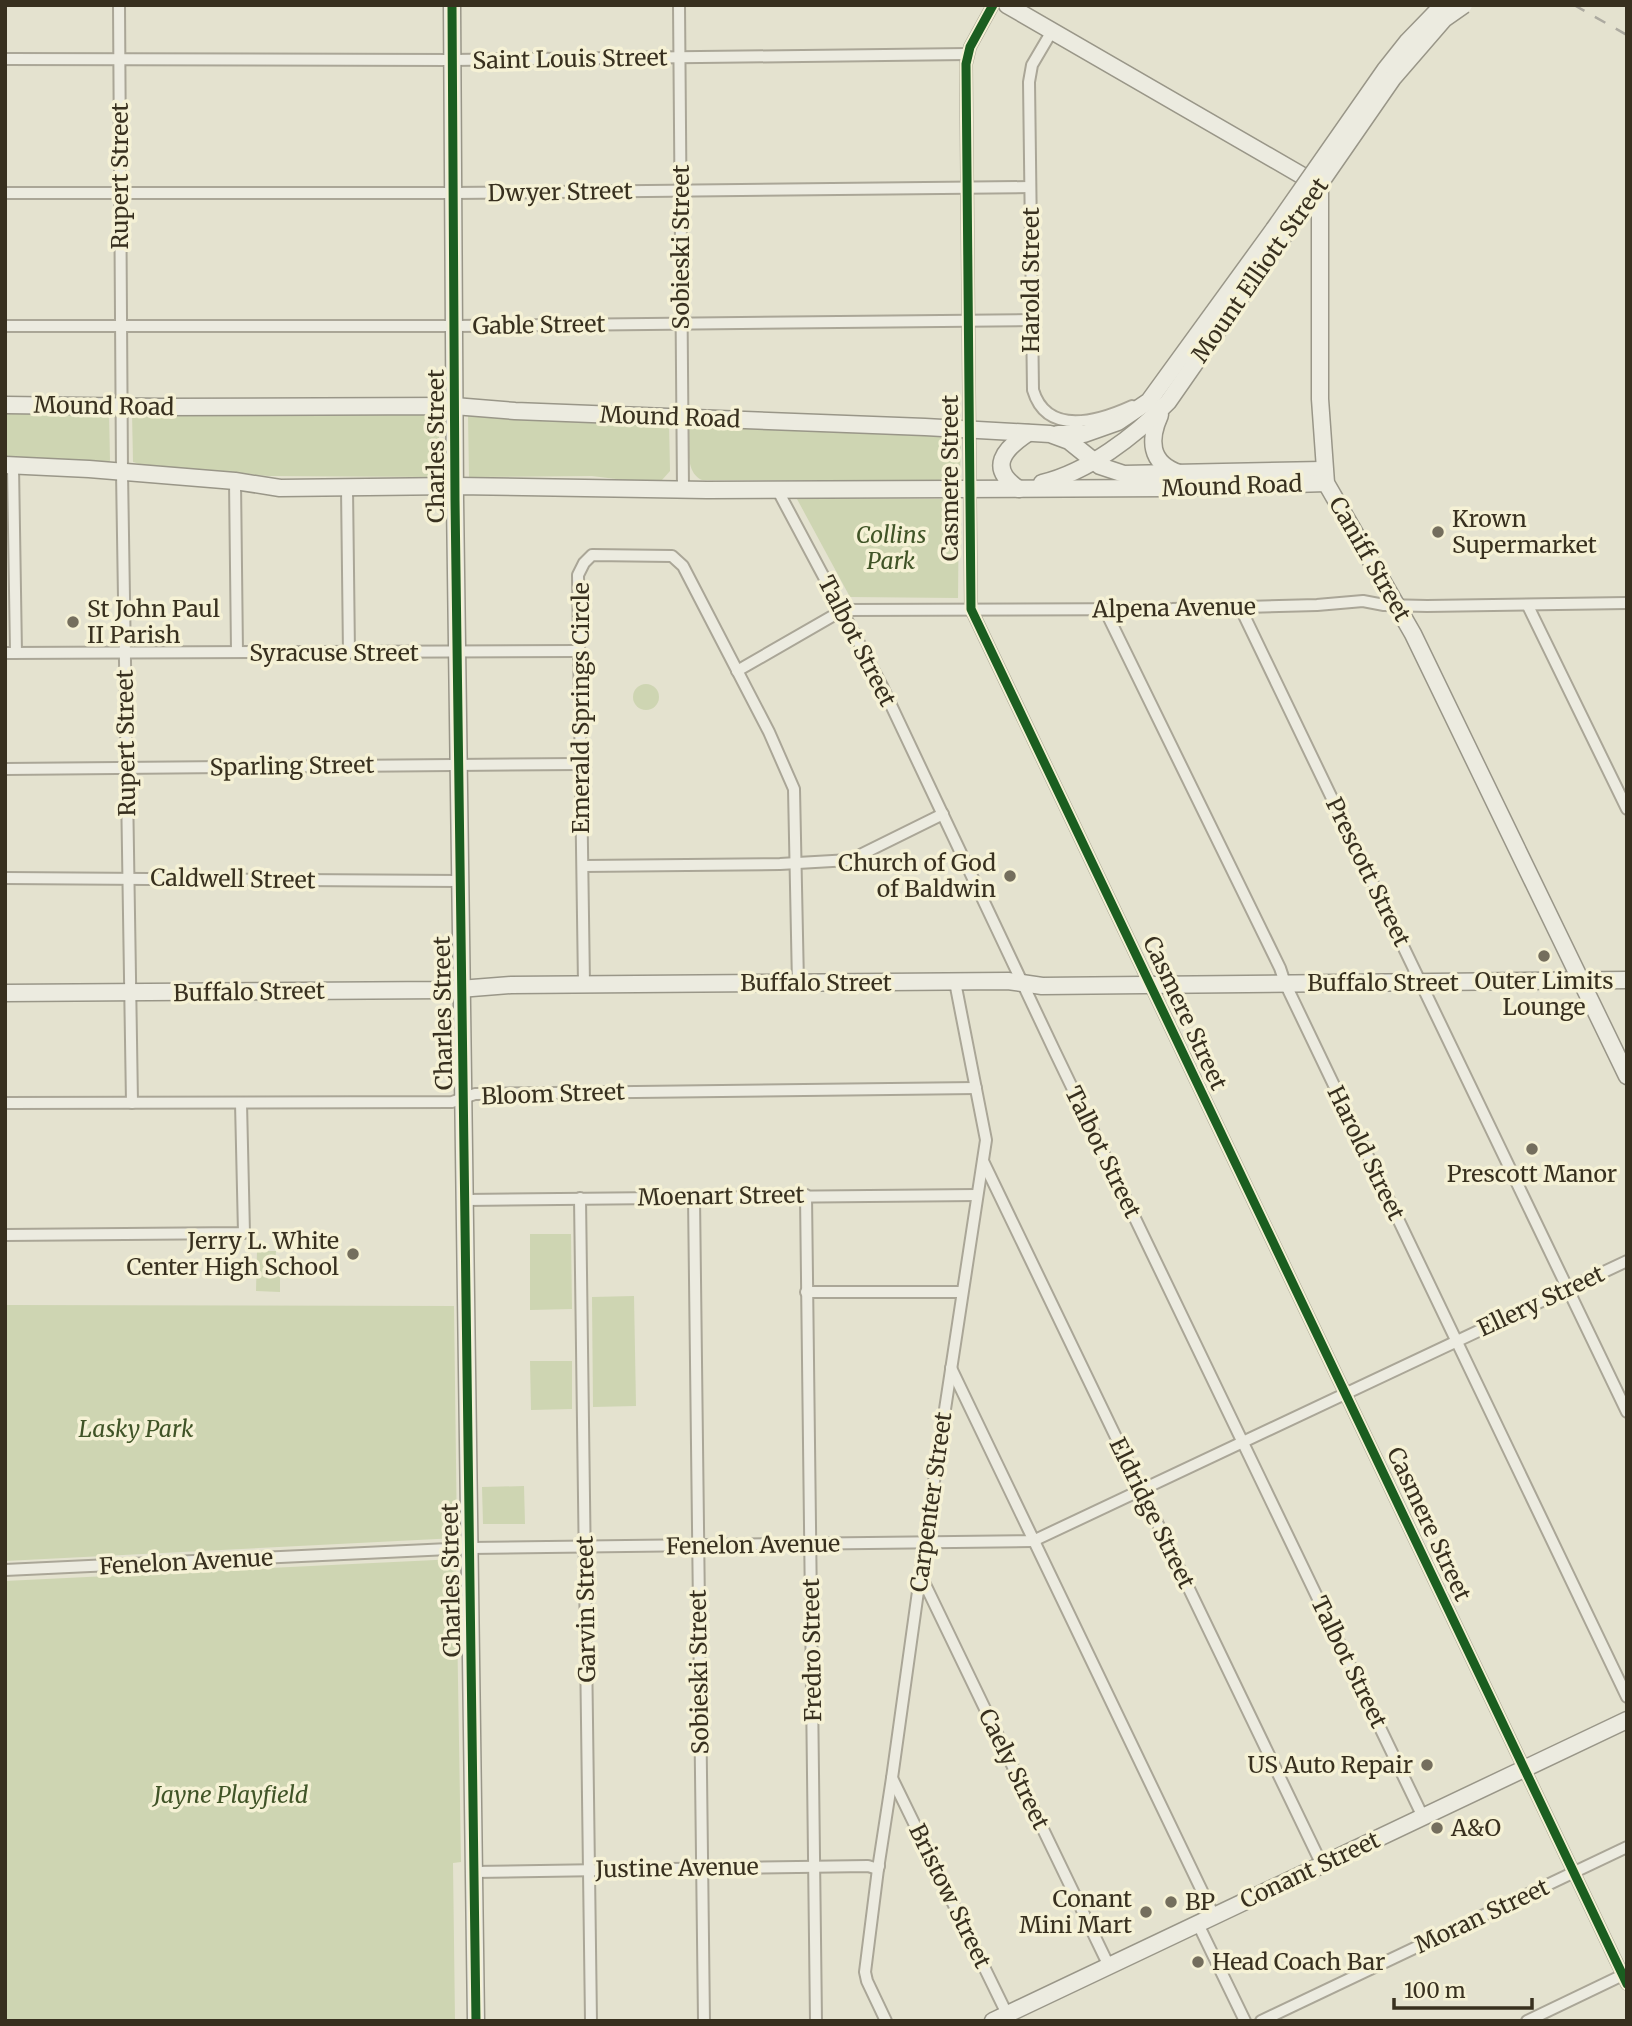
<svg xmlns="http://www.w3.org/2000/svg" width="1632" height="2026" font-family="Merriweather,serif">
  <rect width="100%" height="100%" fill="#e4e2cf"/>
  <g fill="#ced5b2">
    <polygon points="439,410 439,477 268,476 143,465 133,462 132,412"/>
    <polygon points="5,412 109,412 110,461 103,463 5,460"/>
    <polygon points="468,415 669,422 670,471 662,480 640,482 592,476 469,477"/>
    <path d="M693 425 959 434 961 438 960 475 939 480H702C684 472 690 445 689 428Z"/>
    <polygon points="797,499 959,499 958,598 850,597"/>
    <circle cx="646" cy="697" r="13"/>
    <polygon points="530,1234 571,1234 572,1309 530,1310"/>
    <polygon points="257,1251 276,1251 275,1264 280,1264 280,1292 256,1291"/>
    <polygon points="634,1296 636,1406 593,1407 592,1297"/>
    <polygon points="5,1305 454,1306 457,1538 5,1561"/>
    <polygon points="530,1361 572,1361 572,1409 531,1410"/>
    <polygon points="524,1486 525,1524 483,1524 482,1487"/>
    <polygon points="456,1559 461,1862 453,1863 455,2021 5,2021 5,1581"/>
  </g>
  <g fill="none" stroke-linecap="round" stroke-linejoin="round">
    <defs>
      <g id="street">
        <polyline points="119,5 122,472 132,1103"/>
        <polyline points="679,5 683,489"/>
        <polyline points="993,5 970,47 966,64 971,609 1627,1984"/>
        <path d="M1052 31 1032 65 1029 82 1033 390C1047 437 1099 421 1132 406"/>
        <polyline points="5,59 452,60 967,54"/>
        <polyline points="5,193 453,193 1030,187"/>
        <polyline points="5,326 454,326 1032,320"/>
        <polyline points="13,466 16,653"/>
        <polyline points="235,481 237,652"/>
        <polyline points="347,488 349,653"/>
        <polyline points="777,489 882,686 1055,1052 1423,1817"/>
        <polyline points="1528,606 1627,809"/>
        <polyline points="1240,607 1627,1412"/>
        <polyline points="1105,610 1280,968 1285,983 1627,1697"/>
        <polyline points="5,653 578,651"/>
        <polyline points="737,671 843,610 1172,609 1317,605 1363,601 1384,605 1427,606 1627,603"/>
        <polyline points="5,769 579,764"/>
        <polyline points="583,866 780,864 850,860 943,814"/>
        <polyline points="5,878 461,881"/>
        <polyline points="584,984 578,575 584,563 592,555 672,556 683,566 769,732 794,789 798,984"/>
        <polyline points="5,1103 452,1102 475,1094 976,1088"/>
        <polyline points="983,1161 1322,1865"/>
        <polyline points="806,1195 816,2021"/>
        <polyline points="694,1197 704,2021"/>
        <polyline points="580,1198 591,2021"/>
        <polyline points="465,1200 977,1195"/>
        <polyline points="5,1235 244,1233 241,1103"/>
        <polyline points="806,1292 962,1292"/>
        <polyline points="951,1368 1214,1916"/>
        <polyline points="5,1570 470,1548 1033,1541 1627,1261"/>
        <polyline points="921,1576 1108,1964"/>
        <polyline points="892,1778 1007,2014"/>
        <polyline points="474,1872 868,1866 878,1869 879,1866"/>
        <polyline points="1198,1924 1245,2021"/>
        <polyline points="886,2021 867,1981 865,1972 878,1869 892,1778 926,1534 986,1140 955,982"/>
        <polyline points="1261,2021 1627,1847"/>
        <polyline points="1527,2021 1627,1973"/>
      </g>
      <g id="secondary">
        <polyline points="452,5 455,500 476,2021"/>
        <polyline points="1007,5 1301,175 1320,192 1320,399 1326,483 1413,634 1627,1076"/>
        <polyline points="5,405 161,407 454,406 515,411 925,427 1050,434 1069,441 1100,466 1124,474 1323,470"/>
        <path d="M1160 415C1149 439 1149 463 1179 473"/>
        <polyline points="1058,434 1084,434 1118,422 1149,401 1274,229"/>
        <polyline points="5,465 89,469 235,481 280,488 455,486 707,490 1170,488 1326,483"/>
        <path d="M1042 483C1088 472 1135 436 1168 402L1285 234"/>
        <path d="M1019 489C987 468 1004 449 1028 433"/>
        <polyline points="5,993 447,990 511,985 1008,981 1042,986 1627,980"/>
        <polyline points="993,2021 1627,1720"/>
      </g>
    </defs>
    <use href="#street" stroke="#aaa697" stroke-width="14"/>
    <use href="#secondary" stroke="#999688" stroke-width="19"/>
    <use href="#street" stroke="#ecebe0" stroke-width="10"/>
    <use href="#secondary" stroke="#ecebe0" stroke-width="16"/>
    <polyline stroke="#acaaa0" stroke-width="2.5" stroke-dasharray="12 12" stroke-linecap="butt" points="1574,5 1627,35"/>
    <defs>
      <g id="secondary-bridge">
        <polyline points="1274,229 1385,70 1408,41 1443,5"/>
        <polyline points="1285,234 1393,78 1444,19 1464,5"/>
      </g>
    </defs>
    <use href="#secondary-bridge" stroke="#999688" stroke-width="19" stroke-linecap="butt"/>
    <use href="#secondary-bridge" stroke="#ecebe0" stroke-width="16"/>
    <defs>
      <g id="cycleway">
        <polyline points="452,5 455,500 476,2021"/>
        <polyline points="993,5 970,47 966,64 971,609 1627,1984"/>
      </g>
    </defs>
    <use href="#cycleway" stroke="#f5f1d5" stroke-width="13"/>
    <use href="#cycleway" stroke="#1b5e20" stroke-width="9"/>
  </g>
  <g fill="#746e5d" stroke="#f5f1d5" stroke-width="2.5">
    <circle cx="1438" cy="532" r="7"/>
    <circle cx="73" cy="622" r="7"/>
    <circle cx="1010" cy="876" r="7"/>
    <circle cx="1544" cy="956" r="7"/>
    <circle cx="1532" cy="1149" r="7"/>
    <circle cx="353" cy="1254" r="7"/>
    <circle cx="1427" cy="1765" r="7"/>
    <circle cx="1437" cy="1828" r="7"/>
    <circle cx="1171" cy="1902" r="7"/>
    <circle cx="1146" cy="1912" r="7"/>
    <circle cx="1198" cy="1962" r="7"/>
  </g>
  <g text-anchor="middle" stroke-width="7" stroke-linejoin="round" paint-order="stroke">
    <g font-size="23" fill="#38301f" stroke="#f5f1d5">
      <text transform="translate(570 59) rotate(-1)" y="8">Saint Louis Street</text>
      <text transform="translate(120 176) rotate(-90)" y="8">Rupert Street</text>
      <text transform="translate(560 192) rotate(-1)" y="8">Dwyer Street</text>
      <text transform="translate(681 247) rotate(-90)" y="8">Sobieski Street</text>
      <text transform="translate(1260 270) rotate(-55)" y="8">Mount Elliott Street</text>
      <text transform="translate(1031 280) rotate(-90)" y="8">Harold Street</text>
      <text transform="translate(539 325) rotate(-1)" y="8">Gable Street</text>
      <text transform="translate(104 406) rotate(1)" y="8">Mound Road</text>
      <text transform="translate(670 417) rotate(2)" y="8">Mound Road</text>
      <text transform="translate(436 446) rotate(-90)" y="8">Charles Street</text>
      <text transform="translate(950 478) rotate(-90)" y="8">Casmere Street</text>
      <text transform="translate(1232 486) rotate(-2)" y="8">Mound Road</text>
      <text transform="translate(1370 559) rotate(60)" y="8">Caniff Street</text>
      <text transform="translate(1174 608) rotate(-1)" y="8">Alpena Avenue</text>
      <text transform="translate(857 641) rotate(63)" y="8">Talbot Street</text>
      <text x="334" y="661">Syracuse Street</text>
      <text transform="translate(581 708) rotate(-90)" y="8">Emerald Springs Circle</text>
      <text transform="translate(126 743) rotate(-91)" y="8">Rupert Street</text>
      <text transform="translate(292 766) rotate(-1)" y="8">Sparling Street</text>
      <text transform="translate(1368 872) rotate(64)" y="8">Prescott Street</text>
      <text transform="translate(233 879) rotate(1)" y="8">Caldwell Street</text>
      <text x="816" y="991">Buffalo Street</text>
      <text x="1383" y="991">Buffalo Street</text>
      <text transform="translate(249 992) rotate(-1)" y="8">Buffalo Street</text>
      <text transform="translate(443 1013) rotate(-91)" y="8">Charles Street</text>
      <text transform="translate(1185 1013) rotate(65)" y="8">Casmere Street</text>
      <text transform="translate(553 1094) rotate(-2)" y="8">Bloom Street</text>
      <text transform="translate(1103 1152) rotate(64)" y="8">Talbot Street</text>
      <text transform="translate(1366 1153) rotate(64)" y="8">Harold Street</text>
      <text transform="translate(721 1196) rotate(-1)" y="8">Moenart Street</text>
      <text transform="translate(1541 1301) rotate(-25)" y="8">Ellery Street</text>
      <text transform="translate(931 1502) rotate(-82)" y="8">Carpenter Street</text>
      <text transform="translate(1152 1513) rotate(64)" y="8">Eldridge Street</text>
      <text transform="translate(1429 1524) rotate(65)" y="8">Casmere Street</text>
      <text transform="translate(753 1545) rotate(-1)" y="8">Fenelon Avenue</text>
      <text transform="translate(186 1562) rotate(-3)" y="8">Fenelon Avenue</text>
      <text transform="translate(451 1580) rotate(-91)" y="8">Charles Street</text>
      <text transform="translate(586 1609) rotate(-91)" y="8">Garvin Street</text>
      <text transform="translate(812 1650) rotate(-91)" y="8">Fredro Street</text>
      <text transform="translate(1349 1662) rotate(64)" y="8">Talbot Street</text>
      <text transform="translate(699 1672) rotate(-91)" y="8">Sobieski Street</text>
      <text transform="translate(1014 1769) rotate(64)" y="8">Caely Street</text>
      <text transform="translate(677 1868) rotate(-1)" y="8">Justine Avenue</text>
      <text transform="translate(1310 1870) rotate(-25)" y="8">Conant Street</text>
      <text transform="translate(950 1896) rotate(64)" y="8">Bristow Street</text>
      <text transform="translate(1482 1916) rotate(-25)" y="8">Moran Street</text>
    </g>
    <g font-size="23" fill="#38301f" stroke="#f5f1d5" text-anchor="start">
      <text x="1452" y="527">Krown<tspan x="1452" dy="26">Supermarket</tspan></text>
      <text x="87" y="617">St John Paul<tspan x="87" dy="26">II Parish</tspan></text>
      <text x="996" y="871" text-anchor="end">Church of God<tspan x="996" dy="26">of Baldwin</tspan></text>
      <text x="1544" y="989" text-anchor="middle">Outer Limits<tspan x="1544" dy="26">Lounge</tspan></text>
      <text x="1532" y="1182" text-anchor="middle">Prescott Manor</text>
      <text x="339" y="1249" text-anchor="end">Jerry L. White<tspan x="339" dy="26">Center High School</tspan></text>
      <text x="1413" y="1773" text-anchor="end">US Auto Repair</text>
      <text x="1451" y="1836">A&amp;O</text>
      <text x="1132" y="1907" text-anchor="end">Conant<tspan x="1132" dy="26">Mini Mart</tspan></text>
      <text x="1185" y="1910">BP</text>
      <text x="1212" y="1970">Head Coach Bar</text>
    </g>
    <g font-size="23" font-style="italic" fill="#405427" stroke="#f5f1d5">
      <text x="891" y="543">Collins<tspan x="891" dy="26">Park</tspan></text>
      <text x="136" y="1437">Lasky Park</text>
      <text x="231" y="1803">Jayne Playfield</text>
    </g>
  </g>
  <rect width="1632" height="2026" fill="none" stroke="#38301f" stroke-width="14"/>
  <path d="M1394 1998v10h138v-10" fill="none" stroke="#38301f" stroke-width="3.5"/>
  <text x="1404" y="1998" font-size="21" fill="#38301f" stroke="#f5f1d5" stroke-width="5" paint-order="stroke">100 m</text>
</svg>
